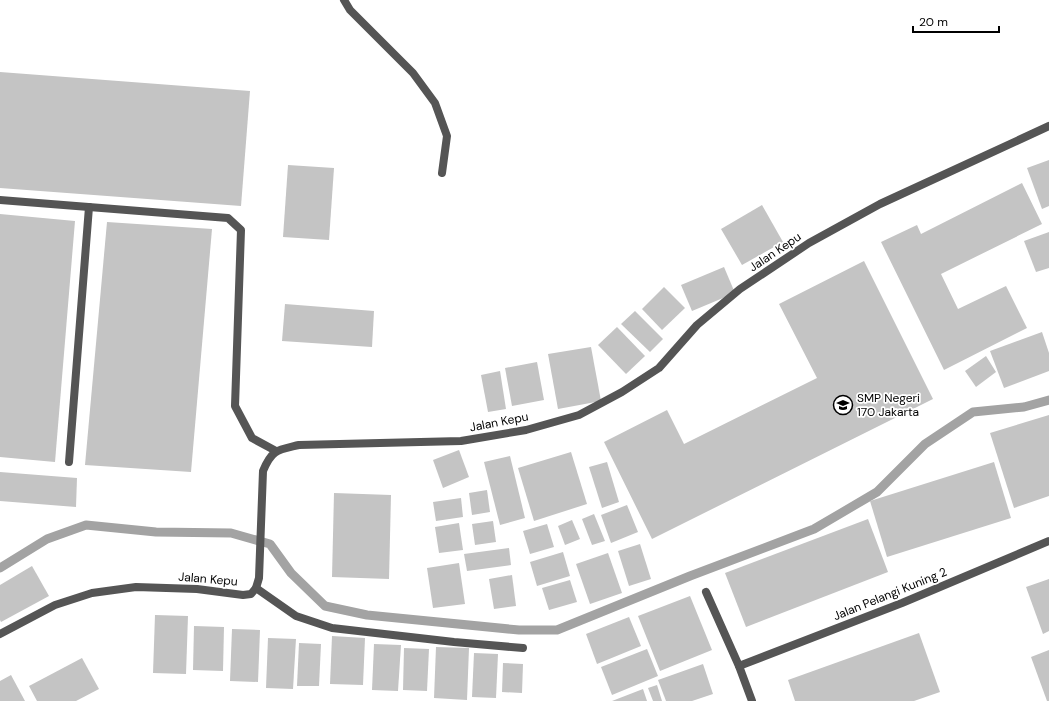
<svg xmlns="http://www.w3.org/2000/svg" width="1049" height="701" font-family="'DM Sans',sans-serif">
  <rect width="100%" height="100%" fill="#fff"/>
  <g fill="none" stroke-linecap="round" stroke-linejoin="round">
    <polyline stroke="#a3a3a3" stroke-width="9" points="0,568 47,539 86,525 156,532 231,533 270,544 291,573 325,606 367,615 519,630 557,630 690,576 814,529 877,492 925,444 973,412 1024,407 1049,400"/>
  </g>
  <g fill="#c4c4c4">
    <polygon points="0,72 250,91 241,206 0,188"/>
    <polygon points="1049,160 1049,206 1042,209 1027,168"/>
    <polygon points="288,165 334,168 329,240 283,237"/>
    <polygon points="1022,183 1042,224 941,274 958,309 1006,286 1027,328 944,370 881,242 917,225 921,234"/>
    <polygon points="762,205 783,242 742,265 721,229"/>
    <polygon points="0,214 75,221 55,462 0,457"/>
    <polygon points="107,222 212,229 191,472 85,465"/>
    <polygon points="1049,232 1049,268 1036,272 1024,241"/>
    <polygon points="864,261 933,399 652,539 604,442 667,410 684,444 817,378 779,304"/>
    <polygon points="724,267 735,293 692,311 681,285"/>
    <polygon points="664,287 685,308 662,330 642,309"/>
    <polygon points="285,304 374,311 372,347 282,341"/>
    <polygon points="635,311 663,339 650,352 621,324"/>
    <polygon points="617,327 645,356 626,374 598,345"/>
    <polygon points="1042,332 1049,353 1049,371 1004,388 990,351"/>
    <polygon points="591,347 601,401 558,409 548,354"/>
    <polygon points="986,356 996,372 976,387 965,371"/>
    <polygon points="537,362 544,400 512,406 505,368"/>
    <polygon points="500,371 506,409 488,412 481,375"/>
    <polygon points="1049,415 1049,496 1014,508 990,433"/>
    <polygon points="459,450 469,477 443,488 433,460"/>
    <polygon points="571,452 587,504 534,521 518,468"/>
    <polygon points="510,456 525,518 500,525 484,462"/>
    <polygon points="607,462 619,502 602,508 589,467"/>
    <polygon points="994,462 1011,518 887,557 870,501"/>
    <polygon points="0,472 77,478 76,507 0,501"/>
    <polygon points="487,490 490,512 472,515 469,493"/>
    <polygon points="334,493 391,495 389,579 332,577"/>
    <polygon points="461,498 463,517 436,521 433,502"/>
    <polygon points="627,505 638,532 611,543 601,515"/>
    <polygon points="594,514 605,541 592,545 582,519"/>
    <polygon points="868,519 888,572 746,627 725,573"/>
    <polygon points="572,520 580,539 565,545 558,526"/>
    <polygon points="493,521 496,542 475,545 472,524"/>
    <polygon points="459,523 463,550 439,553 435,527"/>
    <polygon points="547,524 554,547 530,554 523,531"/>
    <polygon points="640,544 651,579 629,586 618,551"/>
    <polygon points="509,548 511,565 467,571 464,554"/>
    <polygon points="563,552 570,576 537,586 530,562"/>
    <polygon points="608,553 622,593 590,604 576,564"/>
    <polygon points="459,563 465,604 433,608 427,568"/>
    <polygon points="32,566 49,596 1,622 0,620 0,585"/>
    <polygon points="512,575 516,606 494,609 489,579"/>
    <polygon points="1049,579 1049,631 1043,634 1026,587"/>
    <polygon points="570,580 577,602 549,610 542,588"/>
    <polygon points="690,596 712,650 660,671 638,616"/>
    <polygon points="155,615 188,616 186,674 153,673"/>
    <polygon points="629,617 641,646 597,664 586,634"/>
    <polygon points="194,626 224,627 223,671 193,670"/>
    <polygon points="232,629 260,630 258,682 230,681"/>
    <polygon points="919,633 940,692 914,701 795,701 788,680"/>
    <polygon points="332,636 365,638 363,685 330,684"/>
    <polygon points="268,638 296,639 293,689 266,688"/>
    <polygon points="299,643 321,644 319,686 297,686"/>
    <polygon points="374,644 401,645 398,691 372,690"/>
    <polygon points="436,647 469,648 467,700 434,698"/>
    <polygon points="404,648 429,649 427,691 403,690"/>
    <polygon points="647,649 658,676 612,695 601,667"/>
    <polygon points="1049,650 1049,701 1047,701 1031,657"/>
    <polygon points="474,653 498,654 496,698 472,697"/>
    <polygon points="82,658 99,689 76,701 37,701 29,686"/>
    <polygon points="503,663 523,664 522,693 502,692"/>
    <polygon points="703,664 713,694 692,701 666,701 658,680"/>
    <polygon points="11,675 25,701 0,701 0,681"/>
    <polygon points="657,685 662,701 653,701 648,688"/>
    <polygon points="643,689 647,701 612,701"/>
  </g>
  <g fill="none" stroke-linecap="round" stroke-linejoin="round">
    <g stroke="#555" stroke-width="8">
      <polyline points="344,0 350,10 413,73 435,103 447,136 442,173"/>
      <polyline points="0,200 228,218 241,230 235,406 252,438 276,451"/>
      <polyline points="69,462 89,207"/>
    </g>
    <g stroke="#555" stroke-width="8">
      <polyline points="256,588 296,616 332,628 454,642 523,648"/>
      <polyline points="706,592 739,666 752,701"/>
      <polyline points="739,666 902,603 1049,541"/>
    </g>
    <path stroke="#555" stroke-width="8" d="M0 634 55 605 92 593 136 587 197 589 243 595 251 594 256 588 259 578 263 471C272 449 278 450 299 445L461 441 526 430 579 415 622 392 659 368 697 325 740 289 809 243 880 204 1049 126"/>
  </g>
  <defs>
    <symbol id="school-ring" viewBox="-11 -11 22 22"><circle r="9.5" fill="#fff" stroke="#000" stroke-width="1.5"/><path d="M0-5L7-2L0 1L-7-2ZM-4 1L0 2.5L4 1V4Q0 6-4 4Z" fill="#000"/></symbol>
  </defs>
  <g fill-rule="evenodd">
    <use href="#school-ring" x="832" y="394" width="22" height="22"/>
  </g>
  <g text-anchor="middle" stroke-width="3.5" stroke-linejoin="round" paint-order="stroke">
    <g font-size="12" fill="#000" stroke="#fff">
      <text transform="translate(775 252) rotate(-34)" y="4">Jalan Kepu</text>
      <text transform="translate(499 422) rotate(-11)" y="4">Jalan Kepu</text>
      <text transform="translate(208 579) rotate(5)" y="4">Jalan Kepu</text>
      <text transform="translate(890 594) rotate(-22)" y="4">Jalan Pelangi Kuning 2</text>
    </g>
    <g font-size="12" fill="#000" stroke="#fff" text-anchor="start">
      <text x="857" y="402">SMP Negeri<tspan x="857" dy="14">170 Jakarta</tspan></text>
    </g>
  </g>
  <path d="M913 26v6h86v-6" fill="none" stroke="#000000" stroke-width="2"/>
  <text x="919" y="26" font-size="12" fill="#000000" stroke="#ffffff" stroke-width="3" paint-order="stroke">20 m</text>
</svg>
